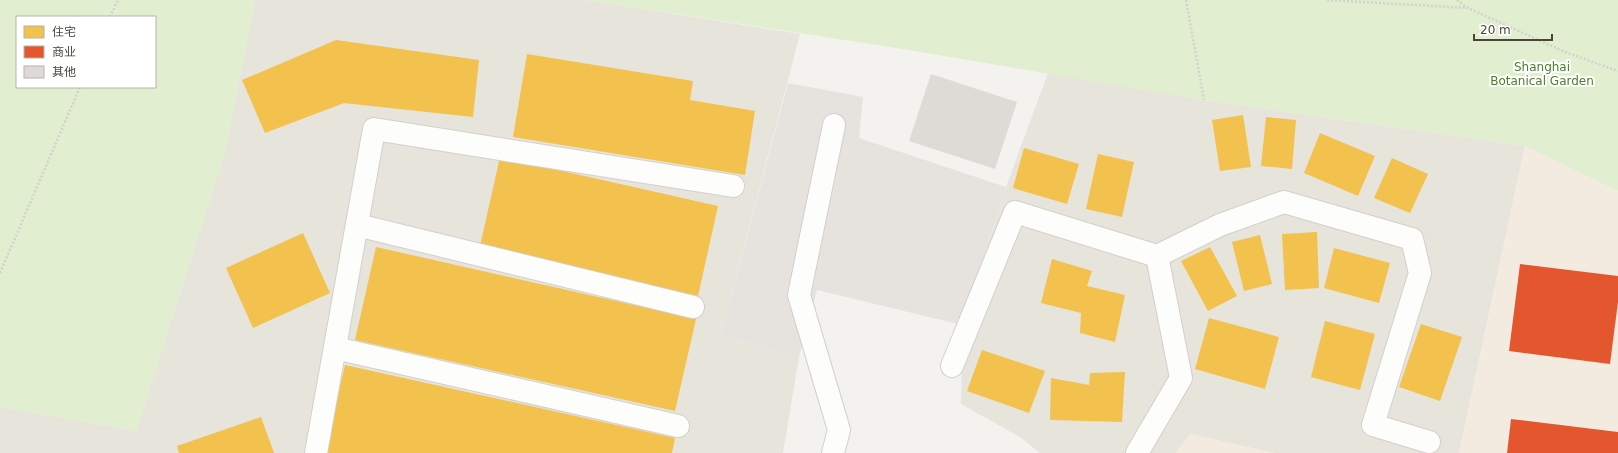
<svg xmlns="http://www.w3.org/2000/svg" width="1618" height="453" font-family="'DejaVu Sans','Noto Sans SC',sans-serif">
  <rect width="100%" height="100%" fill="#f4f2ee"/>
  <g fill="#e7e4dc">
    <polygon points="255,0 585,0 800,34 721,335 799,357 783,453 0,453 0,407 136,431 225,152"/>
    <polygon points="1048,73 1204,100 1525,146 1459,453 1274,453 1190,434 1176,453 1040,453 1020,437 961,404 962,325 1006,187"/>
  </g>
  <g fill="#f3ebdf">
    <polygon points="1525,146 1618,191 1618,453 1459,453"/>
    <polygon points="1190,434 1274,453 1176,453"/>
  </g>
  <g fill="#e1eecf" fill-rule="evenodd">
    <path d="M0 0H255L225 152 136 431 0 407ZM17 17H155V87H17Z"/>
    <polygon points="585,0 1618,0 1618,191 1525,146 1204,100 909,50"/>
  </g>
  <polygon fill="#e6e3df" points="788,83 863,97 859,138 1006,187 962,325 817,290 799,357 721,335"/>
  <g fill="#f2c14e">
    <polygon points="336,40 479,60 473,117 344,103 265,133 242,80"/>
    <polygon points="527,54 693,81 690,100 755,111 745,175 513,137"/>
    <polygon points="1243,115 1251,167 1220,171 1212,120"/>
    <polygon points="1266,117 1296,120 1292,169 1261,166"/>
    <polygon points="1320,133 1375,156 1358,196 1304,173"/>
    <polygon points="1024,148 1079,164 1067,204 1013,188"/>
    <polygon points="1098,154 1134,162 1122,217 1086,209"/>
    <polygon points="500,157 718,206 698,296 480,246"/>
    <polygon points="1392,158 1428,174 1410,213 1374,198"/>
    <polygon points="1317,232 1319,288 1285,290 1282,234"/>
    <polygon points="303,233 330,293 253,328 226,268"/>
    <polygon points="1260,235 1272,284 1244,291 1232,242"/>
    <polygon points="376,247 696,319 675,411 355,340"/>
    <polygon points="1210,247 1237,296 1208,311 1181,261"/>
    <polygon points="1334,248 1390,263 1379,303 1324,288"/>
    <polygon points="1052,259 1092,271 1087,286 1125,295 1115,342 1080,333 1081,313 1041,303"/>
    <polygon points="1209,318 1279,337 1265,389 1195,369"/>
    <polygon points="1325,321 1375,334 1360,390 1311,377"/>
    <polygon points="1421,324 1462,337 1440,401 1399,387"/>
    <polygon points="982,350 1045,371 1029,413 967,391"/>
    <polygon points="345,365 675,438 672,453 325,453"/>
    <polygon points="1125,372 1122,422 1050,420 1051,378 1089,385 1090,373"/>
    <polygon points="261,417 274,453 179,453 177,446"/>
  </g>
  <g fill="#e4572e">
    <polygon points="1520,264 1618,276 1618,302 1610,364 1509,351"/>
    <polygon points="1511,419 1618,432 1618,453 1507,453"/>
  </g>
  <polygon fill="#dedbd6" points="931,74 1017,102 995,169 909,141"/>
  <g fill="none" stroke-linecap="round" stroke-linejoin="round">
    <defs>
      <g id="minor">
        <polyline points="357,225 693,307"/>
        <polyline points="335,348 678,426"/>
        <polyline points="952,366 1015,212 1157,256"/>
        <polyline points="316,453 374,129 733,186"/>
        <polyline points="833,453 839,430 799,295 834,125"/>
        <polyline points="1137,453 1181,378 1157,256 1220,225 1284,202 1412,239 1420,273 1373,425 1429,442"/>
      </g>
    </defs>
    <use href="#minor" stroke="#d2d0cb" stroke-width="24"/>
    <g stroke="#d3d2cc" stroke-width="2.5" stroke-dasharray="2 2" stroke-linecap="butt">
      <polyline points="1186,0 1204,100"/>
      <polyline points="1327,0 1468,8"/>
      <polyline points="1457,0 1468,8 1565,52 1618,71"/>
      <polyline points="110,17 118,0"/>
      <polyline points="0,273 80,87"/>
    </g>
    <use href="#minor" stroke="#fdfdfc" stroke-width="22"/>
  </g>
  <g text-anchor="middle" stroke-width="4" stroke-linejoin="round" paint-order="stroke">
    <g font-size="12" fill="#4a7f2a" stroke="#fff">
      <text x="1542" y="71">Shanghai<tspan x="1542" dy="14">Botanical Garden</tspan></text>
    </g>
  </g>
  <rect x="16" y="16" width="140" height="72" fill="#ffffff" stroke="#b7b4b0"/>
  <rect x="24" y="26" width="20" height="12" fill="#f2c14e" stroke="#b7b4b0"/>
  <text x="52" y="36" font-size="12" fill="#4b4439">住宅</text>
  <rect x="24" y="46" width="20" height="12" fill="#e4572e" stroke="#b7b4b0"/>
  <text x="52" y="56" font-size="12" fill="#4b4439">商业</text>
  <rect x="24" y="66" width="20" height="12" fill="#dedbd6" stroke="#b7b4b0"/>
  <text x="52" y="76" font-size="12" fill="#4b4439">其他</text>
  <path d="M1474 34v6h78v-6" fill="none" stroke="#4b4439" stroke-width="2"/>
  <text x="1480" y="34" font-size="12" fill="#4b4439" stroke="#ffffff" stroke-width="3" paint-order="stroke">20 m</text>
</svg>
